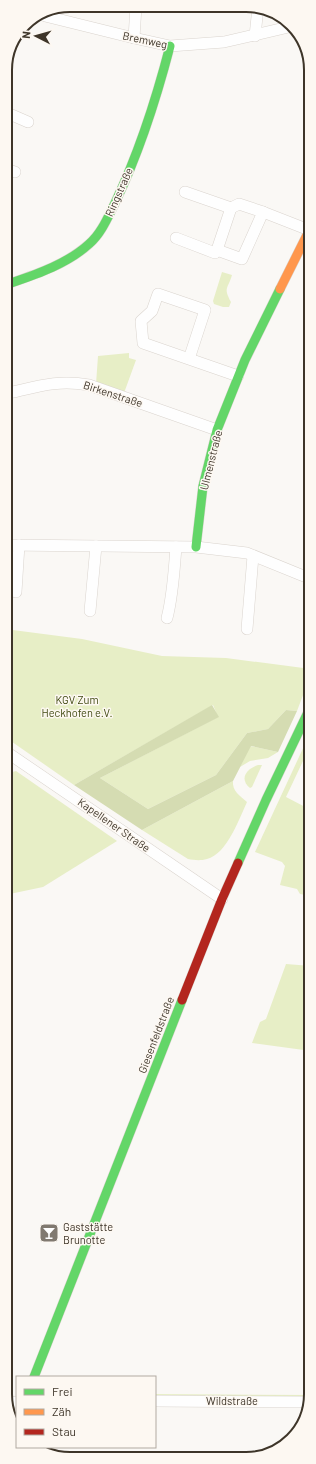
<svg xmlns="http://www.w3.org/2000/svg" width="316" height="1464" font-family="Barlow,sans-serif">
  <rect width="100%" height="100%" fill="#faf8f5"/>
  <g fill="#e7eec6">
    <path d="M222 272 232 275C228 289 223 287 231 302L229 307H223L214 304 213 301Z"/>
    <polygon points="129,353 129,358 136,360 124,393 96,384 98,356"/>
    <polygon points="5,629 82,639 162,656 226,658 311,669 311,674 297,711 286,710 268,729 247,733 216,775 148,809 100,778 218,717 213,705 74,785 5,737"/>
    <polygon points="311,731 311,744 286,797 311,810 311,896 300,894 297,889 280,885 285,866 282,862 255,852"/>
    <polygon points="250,746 278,752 268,758 250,761 240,767"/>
    <path d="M258 765H262L252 787 250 788C239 779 246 769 258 765Z"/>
    <polygon points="16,771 117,841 43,887 5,895 5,774"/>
    <path d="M233 781C232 791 240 796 247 802 239 819 227 854 207 859 200 861 194 860 188 859L142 830Z"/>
    <polygon points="286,964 311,966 311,1051 252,1043 260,1022 266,1019"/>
    <polygon points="155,1394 311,1395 311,1397 155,1396"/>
  </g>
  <polygon fill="#d5dcb2" points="212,705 219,717 100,778 148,809 216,775 247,733 268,729 286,710 297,711 278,752 251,746 233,781 142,830 74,785"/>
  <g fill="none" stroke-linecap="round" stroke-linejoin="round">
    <defs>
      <g id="street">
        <polyline points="45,16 134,38 170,46 224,42 293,26"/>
        <polyline points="255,36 258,7"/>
        <polyline points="134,38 136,6"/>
        <polyline points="5,112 28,122"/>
        <polyline points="5,169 15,172"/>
        <polyline points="185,192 231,208 217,250 242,259 263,212 309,230"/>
        <polyline points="231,208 239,204 263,212"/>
        <polyline points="176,238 215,253 217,250"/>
        <polyline points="189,359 143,343 141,321 152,311 158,294 205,310 189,359 238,376"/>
        <path d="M5 394C36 387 57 379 89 385L217 430"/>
        <polyline points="5,545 196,547 247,553 311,579"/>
        <polyline points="16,592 19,545"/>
        <polyline points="90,611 96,546"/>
        <path d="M167 618C173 595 174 571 176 547"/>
        <polyline points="247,629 253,556"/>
        <polyline points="5,751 222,899"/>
        <polyline points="155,1401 309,1402"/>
        <polyline points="6,1403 17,1402"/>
      </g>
      <g id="fast">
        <path d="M5 285C34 275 66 265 89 244 101 234 108 217 115 203 139 153 156 100 170 46"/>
        <polyline points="196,547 203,486 217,430 245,360 280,289"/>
        <polyline points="238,863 266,800 311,706"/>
        <polyline points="34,1377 182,1000"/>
        <polyline points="16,1425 17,1422"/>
      </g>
      <polyline id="slow" points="280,289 311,227"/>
      <polyline id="jam" points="182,1000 222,899 238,863"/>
    </defs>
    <use href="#street" stroke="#dad4ce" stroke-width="12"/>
    <use href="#fast" stroke="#dad4ce" stroke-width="10"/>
    <use href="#slow" stroke="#dad4ce" stroke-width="10"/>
    <use href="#jam" stroke="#dad4ce" stroke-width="10"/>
    <use href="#street" stroke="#fefefe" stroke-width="11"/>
    <use href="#fast" stroke="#63d668" stroke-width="9"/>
    <use href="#slow" stroke="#ff974d" stroke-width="9"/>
    <use href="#jam" stroke="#b3261e" stroke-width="9"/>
  </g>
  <defs>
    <symbol id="bar-square" viewBox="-11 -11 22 22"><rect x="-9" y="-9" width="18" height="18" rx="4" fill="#807970" stroke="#fdf8f2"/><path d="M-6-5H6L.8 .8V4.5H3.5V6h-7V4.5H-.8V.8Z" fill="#fff"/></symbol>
  </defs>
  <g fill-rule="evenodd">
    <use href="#bar-square" x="38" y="1222" width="22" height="22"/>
  </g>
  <g text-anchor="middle" stroke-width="3" stroke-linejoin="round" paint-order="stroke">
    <g font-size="11" fill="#3e3529" stroke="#fdf8f2">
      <text transform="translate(145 40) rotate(12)" y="4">Bremweg</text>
      <text transform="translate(119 192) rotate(-66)" y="4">Ringstraße</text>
      <text transform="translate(113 394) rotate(18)" y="4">Birkenstraße</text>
      <text transform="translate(211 460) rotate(-76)" y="4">Ulmenstraße</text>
      <text transform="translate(114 825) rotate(35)" y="4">Kapellener Straße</text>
      <text transform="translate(156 1035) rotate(-69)" y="4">Giesenfeldstraße</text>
      <text x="232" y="1405">Wildstraße</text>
    </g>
    <g font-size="11" fill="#3f4810" stroke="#fdf8f2">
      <text x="77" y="704">KGV Zum<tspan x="77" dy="13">Heckhofen e.V.</tspan></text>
    </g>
    <g font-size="11" fill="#3e3529" stroke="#fdf8f2" text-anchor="start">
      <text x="63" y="1231">Gaststätte<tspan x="63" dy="13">Brunotte</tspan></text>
    </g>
  </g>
  <path d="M0 0H316V1464H0ZM70 12H246A58 58 0 0 1 304 70V1394A58 58 0 0 1 246 1452H70A58 58 0 0 1 12 1394V70A58 58 0 0 1 70 12Z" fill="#fdf8f2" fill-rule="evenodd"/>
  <path fill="none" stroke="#3e3529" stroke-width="2" d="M70 12H246A58 58 0 0 1 304 70V1394A58 58 0 0 1 246 1452H70A58 58 0 0 1 12 1394V70A58 58 0 0 1 70 12Z"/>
  <rect x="16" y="1376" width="140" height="72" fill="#fdf8f2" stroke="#b1aaa2"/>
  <rect x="24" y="1389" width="20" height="6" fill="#63d668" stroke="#b1aaa2"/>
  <text x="52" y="1396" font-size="12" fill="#3e3529">Frei</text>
  <rect x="24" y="1409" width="20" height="6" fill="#ff974d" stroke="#b1aaa2"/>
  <text x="52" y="1416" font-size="12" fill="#3e3529">Zäh</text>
  <rect x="24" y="1429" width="20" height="6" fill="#b3261e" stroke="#b1aaa2"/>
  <text x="52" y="1436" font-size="12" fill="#3e3529">Stau</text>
  <g transform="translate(36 36) rotate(276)" stroke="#fdf8f2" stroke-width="3" paint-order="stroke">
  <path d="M0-3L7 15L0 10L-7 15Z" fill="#3e3529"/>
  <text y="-6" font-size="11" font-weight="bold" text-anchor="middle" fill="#3e3529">N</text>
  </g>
</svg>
